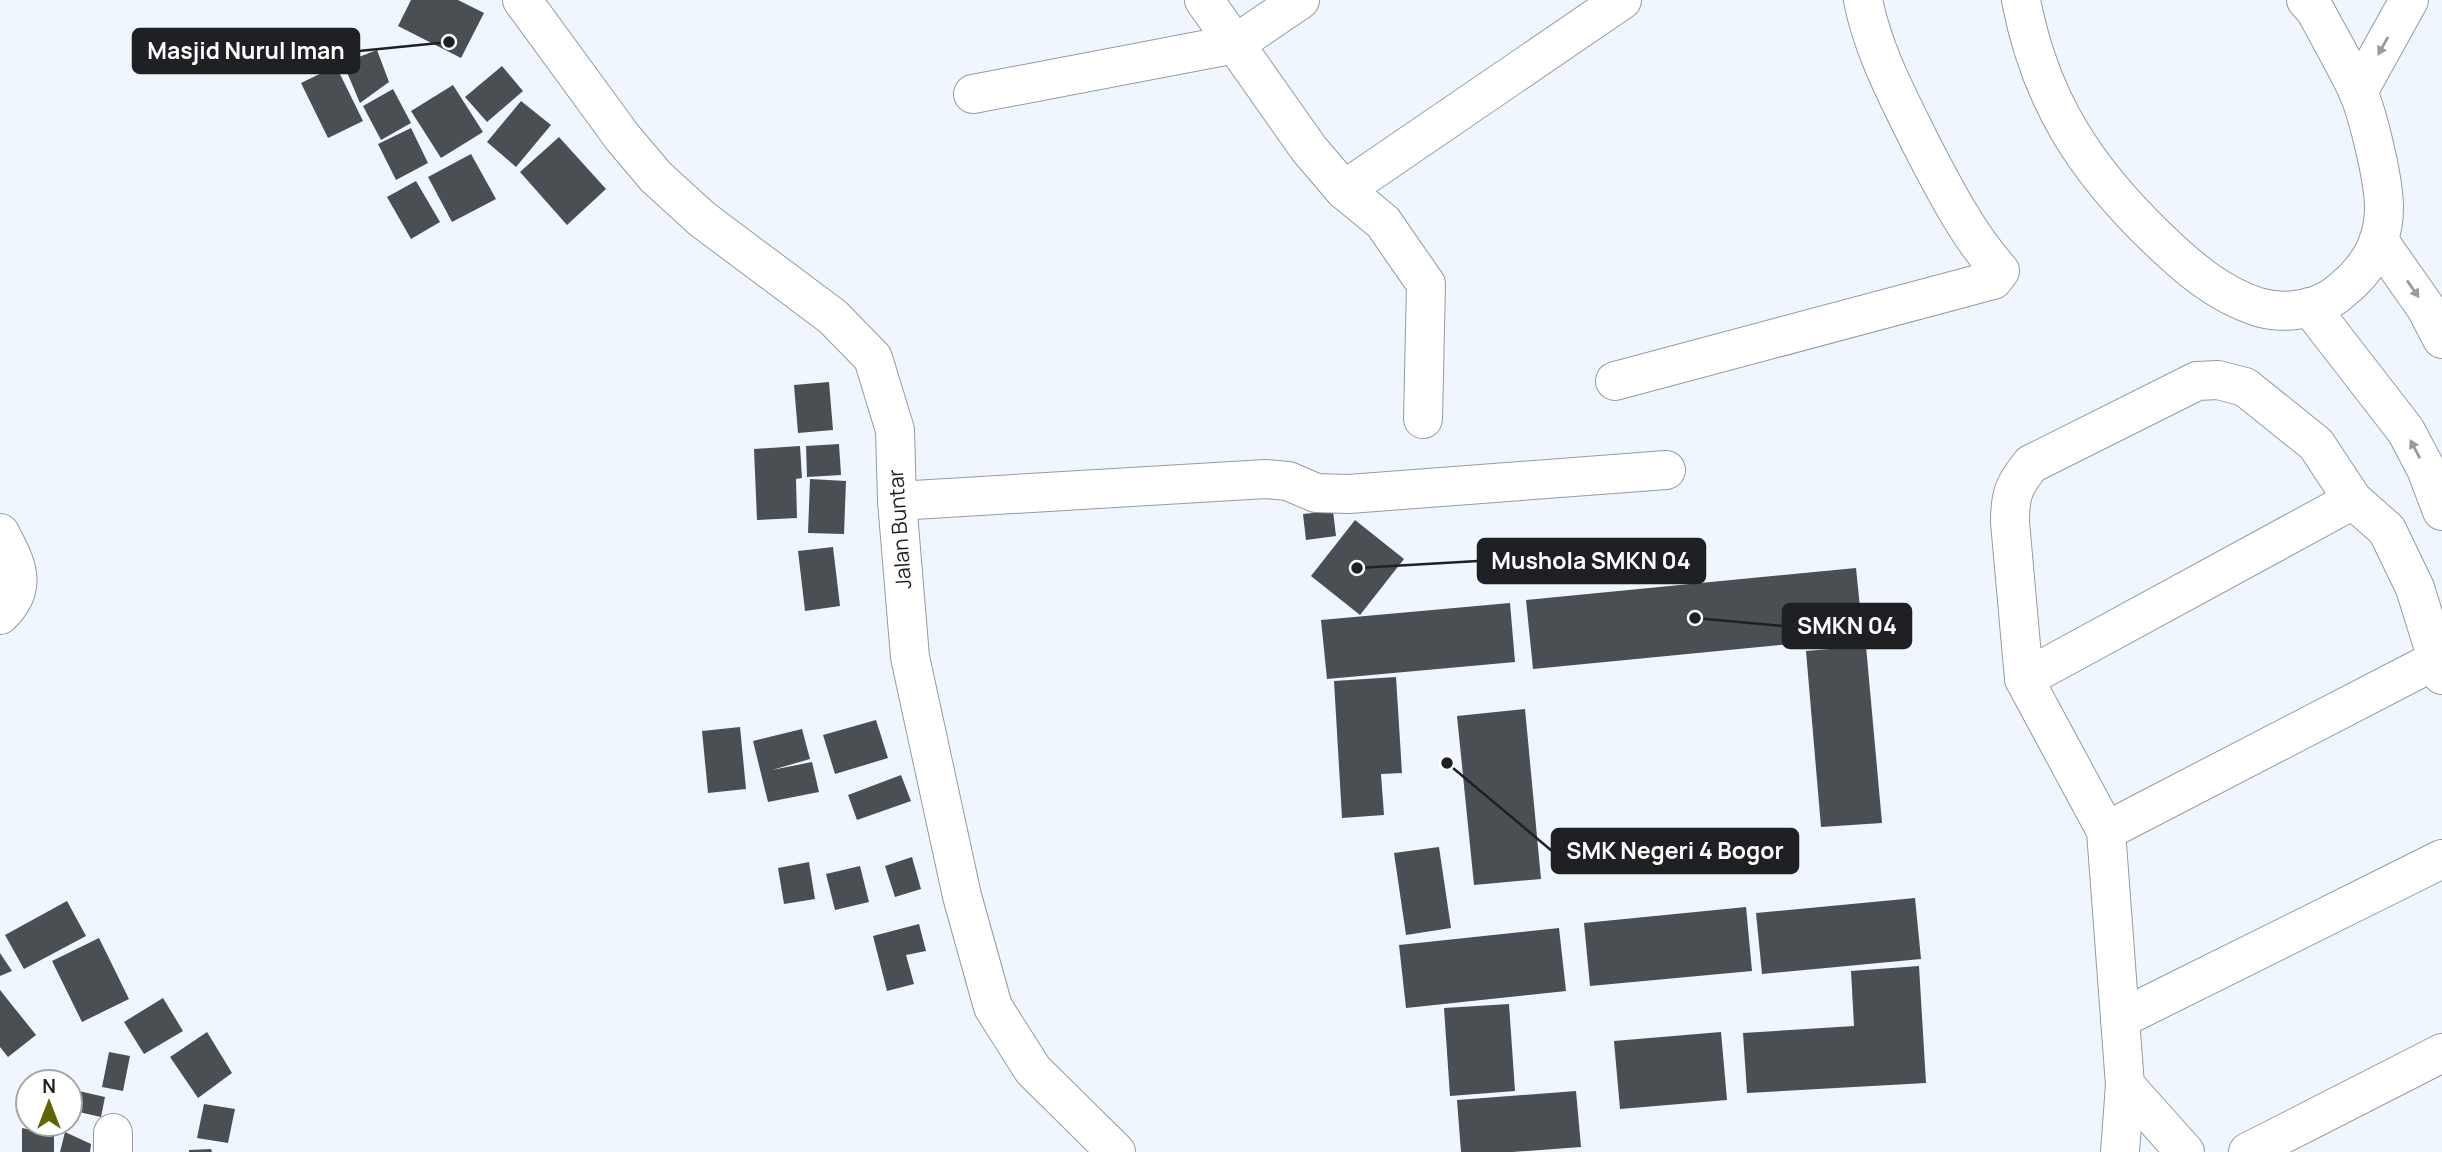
<svg xmlns="http://www.w3.org/2000/svg" width="2442" height="1152" font-family="Manrope,sans-serif">
  <rect width="100%" height="100%" fill="#eff6fd"/>
  <g fill="#4a4f54">
    <polygon points="411,0 458,0 484,13 461,58 398,26"/>
    <polygon points="377,50 389,82 360,103 343,63"/>
    <polygon points="336,66 363,121 328,138 301,83"/>
    <polygon points="502,66 523,91 487,122 465,97"/>
    <polygon points="453,85 483,132 441,158 411,111"/>
    <polygon points="393,89 411,123 381,140 363,106"/>
    <polygon points="521,101 551,125 516,167 487,142"/>
    <polygon points="411,128 428,163 396,180 378,144"/>
    <polygon points="559,137 606,189 567,225 520,172"/>
    <polygon points="471,154 496,199 452,222 428,177"/>
    <polygon points="416,181 440,222 411,239 387,197"/>
    <polygon points="829,382 833,430 798,433 794,385"/>
    <polygon points="839,444 841,475 807,477 806,446"/>
    <polygon points="800,446 802,478 796,479 797,518 757,520 754,449"/>
    <polygon points="810,479 846,481 844,534 808,533"/>
    <polygon points="1333,511 1336,536 1306,540 1303,514"/>
    <polygon points="1355,520 1404,559 1360,615 1311,576"/>
    <polygon points="833,547 840,606 805,611 798,551"/>
    <polygon points="1856,568 1863,637 1533,669 1526,600"/>
    <polygon points="1510,603 1515,662 1327,679 1321,620"/>
    <polygon points="1866,646 1882,823 1821,827 1806,651"/>
    <polygon points="1396,677 1402,773 1381,774 1384,815 1342,818 1334,681"/>
    <polygon points="1525,709 1541,879 1474,885 1457,716"/>
    <polygon points="876,720 888,758 835,774 823,735"/>
    <polygon points="740,727 746,789 708,793 702,731"/>
    <polygon points="802,729 810,759 772,770 812,762 819,792 768,802 753,741"/>
    <polygon points="901,775 911,801 857,820 848,795"/>
    <polygon points="1439,847 1451,928 1406,935 1394,853"/>
    <polygon points="912,857 921,889 895,897 885,866"/>
    <polygon points="809,862 815,899 784,904 778,868"/>
    <polygon points="860,866 869,902 835,910 826,874"/>
    <polygon points="1915,898 1921,959 1762,974 1756,913"/>
    <polygon points="67,901 86,936 24,969 5,935"/>
    <polygon points="1746,907 1752,971 1590,986 1584,923"/>
    <polygon points="919,924 926,951 906,955 914,984 887,991 873,936"/>
    <polygon points="1559,928 1566,991 1406,1008 1399,945"/>
    <polygon points="99,938 129,999 82,1022 52,961"/>
    <polygon points="0,953 12,971 0,976"/>
    <polygon points="1919,966 1926,1083 1747,1093 1743,1033 1854,1026 1851,971"/>
    <polygon points="0,990 36,1035 8,1057 0,1047"/>
    <polygon points="163,998 183,1031 144,1054 124,1022"/>
    <polygon points="1509,1004 1515,1091 1450,1096 1444,1008"/>
    <polygon points="207,1032 232,1073 198,1098 170,1057"/>
    <polygon points="1721,1032 1727,1100 1620,1109 1614,1041"/>
    <polygon points="109,1052 130,1056 123,1091 102,1087"/>
    <polygon points="70,1089 105,1097 101,1117 70,1110"/>
    <polygon points="1576,1091 1581,1147 1512,1152 1461,1152 1457,1100"/>
    <polygon points="204,1104 235,1109 228,1143 197,1138"/>
    <polygon points="22,1128 41,1132 54,1130 54,1152 22,1152"/>
    <polygon points="65,1132 91,1144 90,1152 60,1152"/>
    <polygon points="211,1149 212,1152 189,1152 189,1150"/>
  </g>
  <g fill="none" stroke-linecap="round" stroke-linejoin="round">
    <defs>
      <g id="minor">
        <polyline points="522,0 623,138 656,177 702,219 833,317 873,358 895,430 897,501 910,657 962,896 993,1007 1033,1070 1116,1152"/>
        <polyline points="1204,0 1309,149 1344,190 1383,222 1426,284 1423,419"/>
        <path d="M2021 0C2040 100 2085 169 2158 239 2187 267 2218 294 2258 307 2285 315 2321 310 2342 290 2358 277 2373 259 2379 239 2382 230 2384 217 2384 208 2384 180 2368 114 2357 89 2344 62 2329 36 2315 10L2306 0"/>
        <polyline points="2358,92 2409,0"/>
        <polyline points="973,94 1235,44 1300,0"/>
        <polyline points="1344,190 1622,0"/>
        <polyline points="2379,241 2426,308 2442,339"/>
        <polyline points="2310,307 2406,431 2426,469 2442,511"/>
        <path d="M1615 381 1993 280 2000 271C1967 234 1944 188 1921 144 1898 97 1873 51 1863 0"/>
        <polyline points="897,501 1266,479 1288,481 1316,493 1349,494 1666,470"/>
        <path d="M0 533C17 565 29 587 0 615"/>
        <polyline points="2024,679 2353,500"/>
        <polyline points="2106,831 2438,659"/>
        <polyline points="2120,1019 2442,859"/>
        <polyline points="2125,1085 2185,1152"/>
        <polyline points="113,1152 113,1133"/>
        <path d="M2120 1152 2125 1085 2106 831 2024 679 2010 522C2010 494 2014 485 2031 464L2197 381 2218 380 2245 387 2316 444 2353 500 2387 530 2415 588 2442 675"/>
        <polyline points="2248,1152 2442,1053"/>
      </g>
    </defs>
    <use href="#minor" stroke="#959ba1" stroke-width="40"/>
    <use href="#minor" stroke="#fff" stroke-width="38"/>
  </g>
  <defs><path id="oneway-solid" d="M-6-.8H1V-3.2L6.5 0L1 3.2V.8H-6Z" transform="scale(1.75)"/></defs>
  <g fill="#9a9b9c">
    <use href="#oneway-solid" transform="translate(2383 46) rotate(119)"/>
    <use href="#oneway-solid" transform="translate(2413 289) rotate(55)"/>
    <use href="#oneway-solid" transform="translate(2415 449) rotate(-118)"/>
  </g>
  <g text-anchor="middle" stroke-width="7" stroke-linejoin="round" paint-order="stroke">
    <g font-size="21" fill="#1e2023" stroke="#fff">
      <text transform="translate(900 529) rotate(-94)" y="7">Jalan Buntar</text>
    </g>
  </g>
  <path fill="none" stroke="#1e2023" stroke-width="2.5" d="M449 42L359 51M1357 568L1478 561M1695 618L1783 626M1447 763L1552 851"/>
  <g fill="#1e2023" stroke="#fff" stroke-width="2.5">
    <circle cx="449" cy="42" r="7"/>
    <circle cx="1357" cy="568" r="7"/>
    <circle cx="1695" cy="618" r="7"/>
    <circle cx="1447" cy="763" r="7"/>
  </g>
  <g fill="#1e2023" stroke="#1e2023" stroke-width="2.5">
    <rect x="133" y="29" width="226" height="44" rx="7"/>
    <rect x="1478" y="539" width="227" height="44" rx="7"/>
    <rect x="1783" y="604" width="128" height="44" rx="7"/>
    <rect x="1552" y="829" width="246" height="44" rx="7"/>
  </g>
  <g font-size="23" text-anchor="middle" font-weight="bold" fill="#fff">
    <text x="246" y="59">Masjid Nurul Iman</text>
    <text x="1591" y="569">Mushola SMKN 04</text>
    <text x="1847" y="634">SMKN 04</text>
    <text x="1675" y="859">SMK Negeri 4 Bogor</text>
  </g>
  <g transform="translate(49 1103)"><circle r="33" fill="#ffffff" stroke="#a5a6a7" stroke-width="2"/>
  <path d="M0-5L12 26L0 18L-12 26Z" fill="#5f6501"/>
  <text y="-10" font-size="19" font-weight="bold" text-anchor="middle" fill="#1e2023">N</text>
  </g>
</svg>
